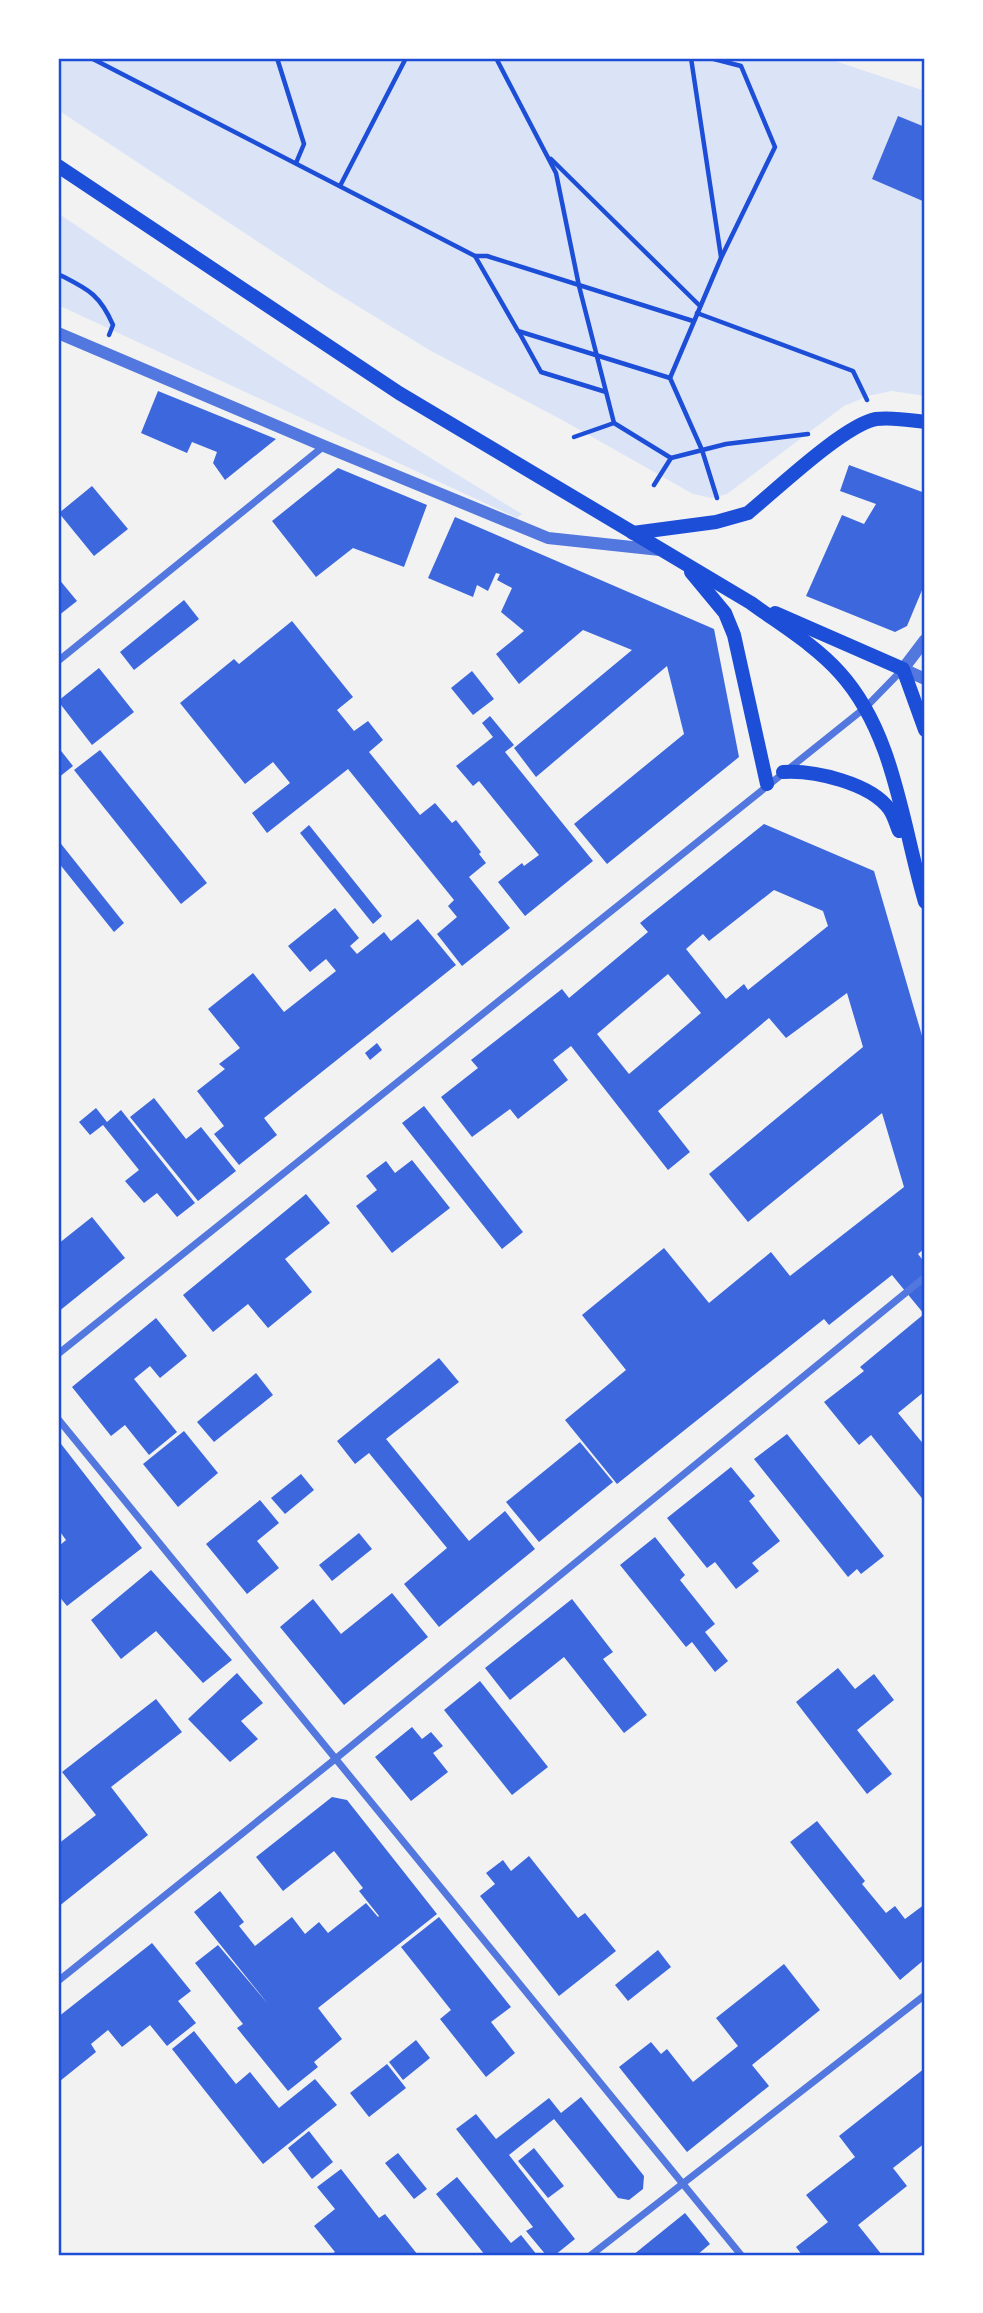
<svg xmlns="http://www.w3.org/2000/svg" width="983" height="2313" font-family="Signika,sans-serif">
  <rect width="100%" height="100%" fill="#f2f2f2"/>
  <g fill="#dbe4f7">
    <polygon points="58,58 826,58 925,91 925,396 892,391 868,396 844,406 727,494 712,498 693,494 564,421 431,351 328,288 58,110"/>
    <path d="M58 213C210 317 364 419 522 514L517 518 58 305Z"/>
  </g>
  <g fill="#3d67dc" fill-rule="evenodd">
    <polygon points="898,116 925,127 925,202 872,179"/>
    <polygon points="158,391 276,439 225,480 213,463 217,452 192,442 187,453 141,433"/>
    <polygon points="849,465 925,493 925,583 907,626 895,632 806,596 842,515 864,524 876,504 840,491"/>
    <polygon points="338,468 427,505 404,567 353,548 316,577 272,521"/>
    <polygon points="92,486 128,529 94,556 59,513"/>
    <polygon points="455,517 714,629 739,757 607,864 574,824 684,734 667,666 536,777 514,748 632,650 583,630 519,684 496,654 524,631 501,612 512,588 497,580 500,574 496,573 488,591 477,585 473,597 428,578"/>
    <polygon points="58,578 77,601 58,616"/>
    <polygon points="184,600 199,619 134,670 120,652"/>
    <polygon points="292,621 353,697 337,710 354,731 368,721 383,740 369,752 420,815 435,803 452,823 456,820 481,852 479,854 486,863 469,877 510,928 462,966 437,934 457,917 448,906 454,900 348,769 267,833 252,813 290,783 273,762 245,784 180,703 234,659 239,664"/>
    <polygon points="99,668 134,712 92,745 58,701"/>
    <polygon points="472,671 494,699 473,715 451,688"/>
    <polygon points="490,716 514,745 505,752 593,861 525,916 498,882 522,863 524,866 539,855 479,781 473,786 456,766 493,737 482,723"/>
    <polygon points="58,747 73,766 58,778"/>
    <polygon points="100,750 207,883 181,904 74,770"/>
    <path d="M764 824 874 871 925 1046V1248L918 1254 925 1263V1391L898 1413 925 1446V1502L871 1435 859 1445 824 1402 864 1371 860 1367 924 1314 892 1275 829 1325 824 1319 617 1484 565 1420 626 1370 582 1315 664 1248 709 1303 771 1252 790 1276 904 1187 882 1113 748 1222 709 1174 863 1047 847 993 786 1038 769 1018 658 1111 690 1152 668 1170 571 1046 553 1060 568 1080 518 1119 510 1109 472 1137 441 1097 478 1068 471 1060 562 989 569 998 648 932 640 923ZM774 890 823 911 828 926 748 990 744 984 726 999 686 949 703 934 709 941ZM668 974 701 1013 629 1074 597 1034Z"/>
    <polygon points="309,825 382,916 373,924 300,833"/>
    <polygon points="58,840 124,923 114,932 58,862"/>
    <polygon points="335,908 359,938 350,946 357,954 384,932 391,941 418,919 456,965 264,1118 277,1135 239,1165 214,1134 224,1126 197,1091 225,1069 219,1064 240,1048 208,1009 253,973 284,1012 336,971 326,959 310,972 288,946"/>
    <polygon points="377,1043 382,1050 370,1060 365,1053"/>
    <polygon points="154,1098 186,1139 201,1127 236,1171 198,1201 130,1117"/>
    <polygon points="424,1106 523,1232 502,1249 402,1123"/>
    <polygon points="96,1108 107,1122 121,1110 195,1203 177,1217 157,1193 144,1203 125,1181 139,1170 103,1125 90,1135 79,1122"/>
    <polygon points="412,1160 450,1208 392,1253 356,1206 377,1190 366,1176 386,1161 395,1173"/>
    <polygon points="306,1194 330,1223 285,1259 312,1292 268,1328 248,1304 213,1332 183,1295"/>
    <polygon points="92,1217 125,1258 58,1312 58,1244"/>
    <polygon points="156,1318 187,1356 160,1378 150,1366 134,1379 177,1432 149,1455 125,1425 111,1436 72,1387"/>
    <polygon points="439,1358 459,1382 386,1439 469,1541 505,1511 535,1549 439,1627 404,1584 447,1548 369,1453 355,1464 337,1441"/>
    <polygon points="256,1373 273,1395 214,1442 197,1422"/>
    <polygon points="184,1431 218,1473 178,1507 143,1464"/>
    <polygon points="787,1434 884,1556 861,1574 857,1569 848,1577 754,1459"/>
    <polygon points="58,1440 142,1548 67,1606 58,1595 58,1547 66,1540 58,1529"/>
    <polygon points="580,1442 613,1482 539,1542 506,1502"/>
    <polygon points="731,1467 755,1496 749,1501 780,1541 752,1563 759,1571 736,1589 715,1562 707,1568 667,1518"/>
    <polygon points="301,1474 314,1490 285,1514 271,1498"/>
    <polygon points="260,1500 279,1523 257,1541 279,1568 247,1594 206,1544"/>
    <polygon points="359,1533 372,1549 332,1581 319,1565"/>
    <polygon points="655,1537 685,1575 680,1580 715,1624 705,1632 728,1661 715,1672 692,1642 686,1647 620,1565"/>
    <polygon points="151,1570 232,1660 203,1683 156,1631 121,1659 91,1620"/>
    <polygon points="392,1593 428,1637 344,1705 280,1627 313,1599 341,1634"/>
    <polygon points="572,1599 613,1652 603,1659 647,1715 624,1733 564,1657 510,1700 485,1668"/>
    <polygon points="838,1668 855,1689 874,1674 894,1700 857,1730 892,1774 867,1794 796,1702"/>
    <polygon points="237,1673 263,1703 241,1721 258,1739 230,1762 188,1719"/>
    <polygon points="480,1681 548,1767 512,1795 444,1710"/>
    <polygon points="156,1699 182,1732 111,1787 148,1835 58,1907 58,1844 96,1815 62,1772"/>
    <polygon points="412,1727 422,1739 431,1732 443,1746 433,1753 448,1772 411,1801 375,1757"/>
    <polygon points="332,1797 347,1800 437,1914 318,2008 342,2039 314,2062 318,2067 288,2091 237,2028 243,2024 195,1963 218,1945 268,2004 194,1912 220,1891 244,1922 239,1926 255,1946 292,1917 305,1934 319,1922 328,1933 366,1903 378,1917 379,1916 359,1891 363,1888 334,1851 283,1891 256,1857"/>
    <polygon points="817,1821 865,1881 862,1884 886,1913 895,1906 905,1919 925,1904 925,1959 900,1980 790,1842"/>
    <polygon points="529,1856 578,1918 585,1913 616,1951 559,1996 480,1896 495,1884 486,1873 503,1860 511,1871"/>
    <polygon points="439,1917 511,2007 491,2022 515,2053 486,2077 440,2019 451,2010 401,1947"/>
    <polygon points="152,1943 191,1991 178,2001 196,2023 167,2046 150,2025 122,2047 108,2030 91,2044 96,2052 60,2081 61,2082 58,2085 58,2017"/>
    <polygon points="658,1950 671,1967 628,2001 615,1985"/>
    <polygon points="784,1964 820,2010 752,2065 769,2086 687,2152 619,2067 651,2042 661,2054 667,2049 693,2082 738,2046 716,2018"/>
    <polygon points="194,2031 236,2084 250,2072 279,2108 315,2079 337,2105 263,2164 172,2049"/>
    <polygon points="416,2040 430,2058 403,2080 389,2062"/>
    <polygon points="387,2064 406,2088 369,2117 350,2093"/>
    <polygon points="925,2068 925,2143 893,2168 907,2186 858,2225 882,2255 802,2255 796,2247 828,2222 806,2195 855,2157 839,2136"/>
    <polygon points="581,2097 644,2176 643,2189 629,2200 618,2198 554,2119 509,2155 575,2239 555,2255 546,2255 526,2231 533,2227 456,2129 476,2114 496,2139 549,2098 561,2113"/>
    <polygon points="309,2131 333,2162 312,2179 288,2148"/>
    <polygon points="534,2148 564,2186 548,2198 518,2161"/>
    <polygon points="398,2153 427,2189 414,2199 385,2163"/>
    <polygon points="341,2169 379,2218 385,2214 418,2255 330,2255 335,2252 314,2226 335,2209 317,2187"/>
    <polygon points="457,2177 511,2243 521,2235 537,2255 485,2255 436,2194"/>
    <polygon points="685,2213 710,2244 697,2255 633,2255"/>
  </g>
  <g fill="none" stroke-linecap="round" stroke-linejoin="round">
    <g stroke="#1d4ed8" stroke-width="4.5">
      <polyline points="91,58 475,256 518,331 670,378"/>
      <polyline points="277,58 304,144 296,163"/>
      <polyline points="496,58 556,173 579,286 614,423 671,458 654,485"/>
      <polyline points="691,58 721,257"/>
      <polyline points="710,58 741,66 775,147 721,258 670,378 702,450 717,498"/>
      <polyline points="551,159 700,306"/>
      <polyline points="340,186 406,58"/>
      <polyline points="475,256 487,256 693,321"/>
      <path d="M58 274C87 289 99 293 113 325L109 335"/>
      <polyline points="697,313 853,371 867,400"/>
      <polyline points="519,332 541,372 606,392"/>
      <polyline points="574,437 614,423"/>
      <polyline points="671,458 726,444 808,434"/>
    </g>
    <g stroke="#5277de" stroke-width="7">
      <polyline points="58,661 324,446"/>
      <polyline points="58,1354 866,707 903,669"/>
      <polyline points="58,1419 741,2255"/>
      <polyline points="58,1981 334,1760 925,1277"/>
      <polyline points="591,2255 925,1995"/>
    </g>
    <g stroke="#5277de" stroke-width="12">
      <polyline points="58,333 324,446 548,538 660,550"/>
      <polyline points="925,640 903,669 925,679"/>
    </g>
    <g stroke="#1d4ed8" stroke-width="14">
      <path d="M58 166 399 393 751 603C781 625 815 645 840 673 895 734 902 825 925 902"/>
      <path d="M633 533 716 522 748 513C776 490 844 425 876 419 892 417 909 420 925 422"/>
      <polyline points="691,572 725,613 734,635 767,784"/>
      <polyline points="775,613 903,669 925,730"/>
      <path d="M783 772C814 770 871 783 890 810 894 816 896 824 899 831"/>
    </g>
  </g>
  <rect width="983" height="2313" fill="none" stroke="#ffffff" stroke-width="119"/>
  <rect x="60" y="60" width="863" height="2194" fill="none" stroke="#1d4ed8" stroke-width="2.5"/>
</svg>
